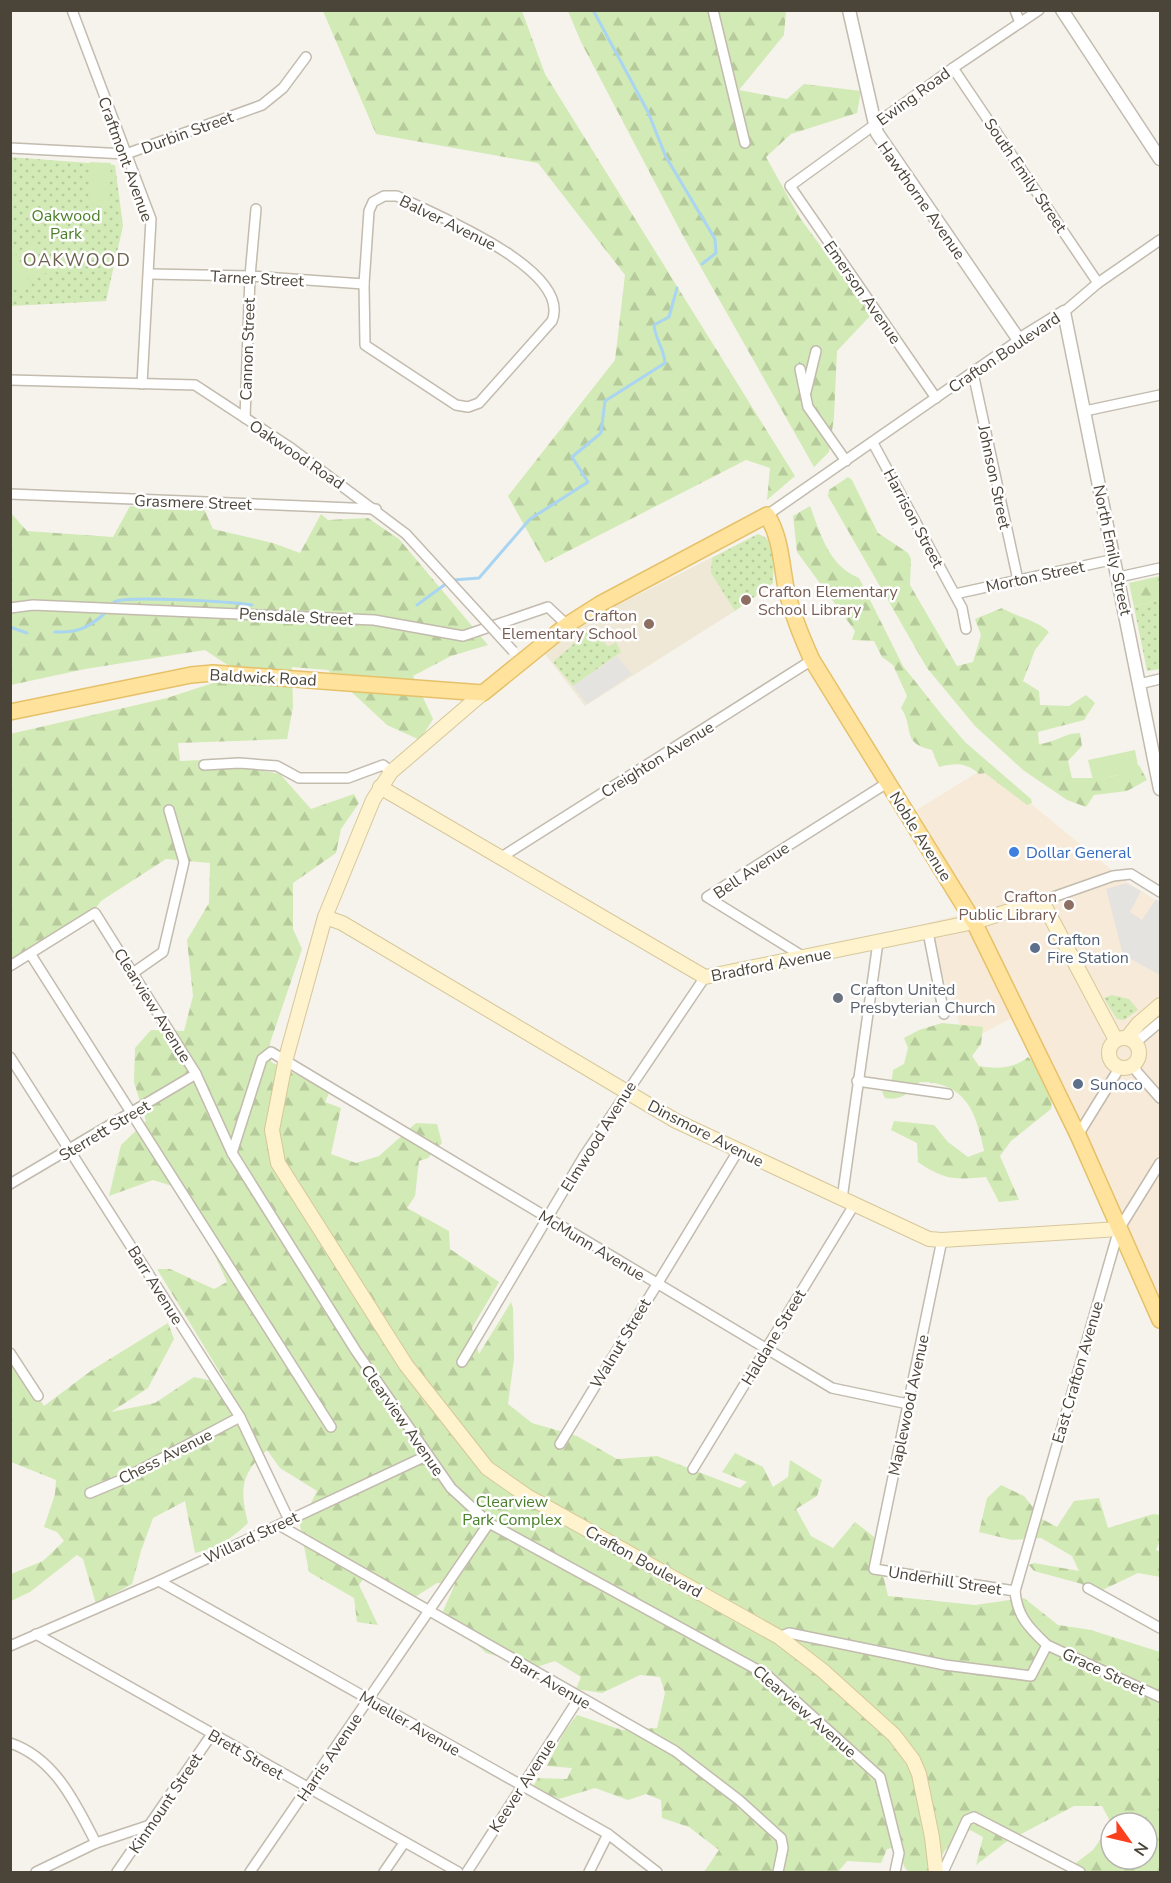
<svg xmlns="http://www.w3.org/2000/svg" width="1171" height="1883" font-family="'Nunito Sans',sans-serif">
  <defs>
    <pattern id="grass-dots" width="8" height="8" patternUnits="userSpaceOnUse" patternTransform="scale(1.5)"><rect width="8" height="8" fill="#d2eab5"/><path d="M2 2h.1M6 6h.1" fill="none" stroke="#b6ca9c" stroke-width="1.8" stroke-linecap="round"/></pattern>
    <pattern id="forest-firs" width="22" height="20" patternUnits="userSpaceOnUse" patternTransform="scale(1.5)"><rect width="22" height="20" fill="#d2eab5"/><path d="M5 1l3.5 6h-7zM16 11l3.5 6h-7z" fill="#b6ca9c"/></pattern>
  </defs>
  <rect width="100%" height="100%" fill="#f6f3ec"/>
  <polygon fill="#f7ead8" points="986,767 1124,880 1160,903 1160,1324 1147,1302 1012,1018 966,1042 925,924 976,910 915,811"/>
  <polygon fill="#efe8d6" points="758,534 768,538 773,583 735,611 585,706 545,654 594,617"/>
  <g fill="url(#grass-dots)">
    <polygon points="10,157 115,165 123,226 106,301 11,306"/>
    <path d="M758 534C779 542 773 564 773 583L735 611 711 573 712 558Z"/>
    <polygon points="1160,599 1160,669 1147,671 1134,607"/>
    <polygon points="592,628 608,647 616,642 621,652 573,686 553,662"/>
    <polygon points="1112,995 1129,999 1138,1010 1124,1020 1117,1019 1104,998"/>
  </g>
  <g fill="url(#forest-firs)">
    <polygon points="323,11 522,11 545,74 795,476 767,500 770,468 746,460 545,563 508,496 615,360 625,275 538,163 376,134"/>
    <polygon points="568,11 786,11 784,35 739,90 787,99 804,84 861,91 857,113 791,134 766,157 800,218 871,315 837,351 834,417 829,452 814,467 682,234 581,42"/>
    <path d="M848 477 852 480 878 533 908 553 911 559 910 585 957 666 973 662 981 635 975 619 1002 608C1019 618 1035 619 1049 632L1035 650 1023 681 1039 691 1040 705 1069 706 1086 695 1095 703 1084 720 1038 732 1039 744C1055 743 1064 733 1080 733L1082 746 1068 761 1072 778C1093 778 1123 780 1139 765L1147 780 1127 791 1094 795 1086 807 1067 800 1023 770 975 726 927 668 828 496 829 490Z"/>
    <path d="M130 506 175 510 203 507 213 529 273 543 300 553 321 514 328 520 368 518 399 539 488 645 451 656 413 676 433 719 420 740 387 725 328 670 292 667 293 707 287 739 178 743 180 761 202 760 280 774 311 809 354 794 359 803 341 829 336 853 293 883V929L302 949 270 1043 271 1062 330 1091 325 1102 341 1108 331 1154 356 1163 379 1156 416 1123 437 1124 442 1143 428 1158 419 1161 415 1196 407 1208 449 1231 450 1249 499 1282 472 1328 479 1354 511 1302 513 1308 514 1359 508 1404 532 1423 577 1436 617 1459 657 1456 740 1488 747 1482 722 1472 735 1453 763 1467 773 1487 788 1477 790 1460 822 1480 817 1496 796 1509 811 1536 833 1548 855 1522 874 1537 888 1596 975 1605 1024 1598 1058 1625 1091 1630 1160 1652V1872H1064L1093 1850 1111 1824V1859H1147V1823H1111L1102 1806H1074L1006 1842 976 1865 983 1837 970 1830 946 1849 931 1872H909C900 1865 903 1855 904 1846L887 1849 881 1863 847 1861 838 1872H704L719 1850 689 1827 662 1818 661 1800 646 1794 628 1800 595 1788 559 1799 533 1787 538 1778 567 1779 572 1768 547 1766 564 1732 577 1715 622 1730 657 1728 665 1693 660 1677 640 1675 602 1693 576 1689 581 1677 555 1661 537 1667 486 1653 443 1611 455 1584 437 1583 415 1597 369 1570 359 1585 378 1625 357 1622 354 1598 309 1572 300 1525 317 1491 280 1468 267 1450C240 1475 240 1489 248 1523 231 1539 218 1548 195 1553L185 1501 153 1518 141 1551 132 1584 96 1604 83 1559 77 1555 30 1592 11 1601V1574L43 1561 64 1541 57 1532 44 1527 55 1494 56 1480 11 1462 10 1353 44 1406 92 1370 168 1323 174 1339 148 1388 111 1412 155 1403 194 1377 227 1384 157 1269H170L214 1289 227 1282 185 1190 153 1180 109 1196 121 1145 146 1121 134 1082 135 1048 151 1030 184 1031 193 996 187 940 209 903 210 863 166 859 101 901 92 913 11 965 10 734 167 698 216 682 232 668 205 650 85 669 11 685V513L27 531 113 537Z"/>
    <path d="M810 506C821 535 829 566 859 578L903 666 941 714 965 742 1031 799 1032 803 1027 805 985 773 979 774C966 762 955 763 939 767L932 750C900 743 915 728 901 708L907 696 893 665 882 657 874 641 852 640 855 631 797 552 793 516Z"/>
    <polygon points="1160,576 1160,599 1134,607 1129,583"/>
    <path d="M942 1023 983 1027 981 1044 972 1056 979 1066C998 1069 1013 1069 1028 1057 1041 1070 1055 1091 1051 1109L1011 1141 1000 1156 1019 1200 999 1202 986 1177C955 1180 944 1180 918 1162L917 1143 891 1130 894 1121 934 1125 948 1142 968 1157 984 1151C976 1111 965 1082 920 1082 909 1093 902 1101 885 1098L882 1092 892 1079 893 1070 904 1064 908 1048 904 1038 919 1030Z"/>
    <polygon points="1001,1485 1024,1496 1042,1519 1057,1527 1074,1501 1099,1498 1108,1528 1153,1514 1160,1515 1160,1540 1156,1550 1160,1552 1160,1577 1138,1573 1092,1595 1082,1584 1034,1571 1029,1565 1034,1563 1079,1571 1072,1556 1041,1538 1012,1540 979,1532 987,1498"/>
  </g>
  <g fill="#d2eab5">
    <polygon points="90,162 111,163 109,207 88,206"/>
    <polygon points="33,244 48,272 34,280 19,251"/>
    <polygon points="15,253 30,282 16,290 11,279 11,256"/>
    <polygon points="1135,750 1139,771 1093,780 1088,760"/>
  </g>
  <g fill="#e5e3e0">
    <polygon points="617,656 632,674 587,704 573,686"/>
    <polygon points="1126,883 1141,891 1130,912 1142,920 1156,899 1160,902 1160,975 1123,955 1106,889"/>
  </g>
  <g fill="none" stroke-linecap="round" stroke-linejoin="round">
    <g stroke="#a9d4f2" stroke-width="3">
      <polyline points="593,10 648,112 666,157 715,239 716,253 702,264"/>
      <path d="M453 580 479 578 530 519 588 482 572 457 601 433 605 401 665 363C664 348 655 339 654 325L669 317 677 288"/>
      <path d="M114 602C125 595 233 602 252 605"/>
      <polyline points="417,605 447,583"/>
      <polyline points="10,627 27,633"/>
      <path d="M55 632C77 633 88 628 104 614"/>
    </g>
    <defs>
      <g id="minor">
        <polyline points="72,10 151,219 142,384"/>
        <polyline points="713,10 745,143"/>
        <polyline points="1015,10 1020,23"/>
        <polyline points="953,68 1098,283"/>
        <polyline points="10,148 126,154 262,105 283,88 306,57"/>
        <path d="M384 196H397C433 214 573 269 552 321L479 403 468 407 456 405 365 345 364 284 369 211 373 202Z"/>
        <polyline points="150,274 250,276 364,284"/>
        <polyline points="1064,312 1098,283 1160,240"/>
        <polyline points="800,369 808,407 846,461"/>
        <polyline points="973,373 1018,580"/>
        <polyline points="10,380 195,385 291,448 406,534"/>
        <polyline points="806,392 816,351"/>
        <polyline points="936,398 790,186 953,68 1039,10"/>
        <polyline points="1085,411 1160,395"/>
        <polyline points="245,418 250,276 256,209"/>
        <polyline points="873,443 962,608 966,629"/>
        <polyline points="10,494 376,509"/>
        <polyline points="767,515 1019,340"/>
        <polyline points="1119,577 1160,568"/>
        <polyline points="955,594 1115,559"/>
        <polyline points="10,608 33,605 374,620 463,636 548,607 567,625"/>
        <polyline points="1139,684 1160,679"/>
        <polyline points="204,765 239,763 277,766 299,778 348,778 383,765 391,772"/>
        <polyline points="500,858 812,660"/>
        <polyline points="1042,901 1113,876 1131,874 1160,892"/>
        <polyline points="928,932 944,1014"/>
        <polyline points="31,955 331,1427"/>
        <polyline points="804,957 707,897 887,783"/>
        <polyline points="10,966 95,913 196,1074 232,1153 356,1351 451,1488 489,1523 767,1675 880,1777 899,1853 895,1872"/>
        <polyline points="133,973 163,952 184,862 169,810"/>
        <polyline points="1135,1043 1160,1022"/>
        <polyline points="10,1057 240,1417 289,1520"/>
        <polyline points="1134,1064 1137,1072 1160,1098"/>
        <polyline points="857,1081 948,1094"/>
        <polyline points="1078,1135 1120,1067"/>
        <polyline points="232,1153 262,1059 271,1052 832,1388 908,1404"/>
        <polyline points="10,1184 196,1074"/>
        <polyline points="842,1199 878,942"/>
        <polyline points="942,1240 874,1569 1015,1591"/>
        <polyline points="10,1353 38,1396"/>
        <polyline points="462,1362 584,1156 705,977"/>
        <polyline points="560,1444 738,1151"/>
        <polyline points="693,1469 854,1205"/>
        <polyline points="90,1493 121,1480 240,1417"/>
        <polyline points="279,1525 675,1751 739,1800 781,1838 783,1848 778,1872"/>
        <polyline points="159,1581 608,1834 657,1872"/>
        <polyline points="1088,1588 1160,1628"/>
        <polyline points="36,1634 458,1872"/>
        <path d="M779 1637 789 1633 945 1665 1031 1676 1047 1645C1029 1628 1017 1616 1015 1591L1119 1229 1160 1163"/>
        <polyline points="1047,1645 1160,1697"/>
        <polyline points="10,1646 159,1581 426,1456"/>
        <path d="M10 1743C55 1758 76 1804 96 1843"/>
        <polyline points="36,1872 96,1843 150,1825"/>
        <polyline points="117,1872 212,1734"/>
        <polyline points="250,1872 489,1523"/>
        <polyline points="384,1872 404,1843"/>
        <polyline points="467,1872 579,1698"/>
        <polyline points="589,1872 608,1834"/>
        <polyline points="943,1872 967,1820 974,1817 1080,1872"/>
      </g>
      <g id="tertiary">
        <polyline points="849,10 877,133 1019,340 1064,312 1160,789"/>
        <polyline points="1062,10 1160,159"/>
      </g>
      <g id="secondary">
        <polyline points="483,693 391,772 373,800 325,917 286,1058 272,1130 278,1163 406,1365 487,1468 527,1496 779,1637 822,1670 894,1735 913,1760 919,1774 932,1837 936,1872"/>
        <polyline points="380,787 705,977 974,922 1042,901 1116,1040"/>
        <polyline points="325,917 342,923 676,1121 929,1239 942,1240 1119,1229"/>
        <polyline points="1127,1038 1138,1024 1160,1005"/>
        <circle cx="1124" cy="1053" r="15"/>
      </g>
      <path id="primary" d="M10 712 191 675 213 673 483 693 567 625 600 604 767 515C781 538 781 562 786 588 792 614 801 636 812 660L974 922 1078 1135 1160 1320"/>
    </defs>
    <use href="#minor" stroke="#c2bbae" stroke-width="12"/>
    <use href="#tertiary" stroke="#c2bbae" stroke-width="15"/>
    <use href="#secondary" stroke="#d6c79b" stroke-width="16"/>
    <use href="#primary" stroke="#e6c16a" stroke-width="18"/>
    <use href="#minor" stroke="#fff" stroke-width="9"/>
    <use href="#tertiary" stroke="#fff" stroke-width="12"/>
    <use href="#secondary" stroke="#fff3cd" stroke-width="14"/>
    <use href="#primary" stroke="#ffe39c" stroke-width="15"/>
    <defs>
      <polyline id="minor-bridge" points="406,534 513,651"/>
    </defs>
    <use href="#minor-bridge" stroke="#c2bbae" stroke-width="12" stroke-linecap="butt"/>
    <use href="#minor-bridge" stroke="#fff" stroke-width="9"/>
  </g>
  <g fill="#8d6e63" stroke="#fff" stroke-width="2">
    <circle cx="746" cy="600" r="6"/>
    <circle cx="649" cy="624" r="6"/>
    <circle cx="1069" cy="905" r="6"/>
  </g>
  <circle fill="#3f7fe0" stroke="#fff" stroke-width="2" cx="1014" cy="852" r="6"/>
  <g fill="#5c6f8a" stroke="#fff" stroke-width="2">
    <circle cx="1035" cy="948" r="6"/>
    <circle cx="1078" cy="1084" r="6"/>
  </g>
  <circle fill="#6b7280" stroke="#fff" stroke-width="2" cx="838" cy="998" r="6"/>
  <g text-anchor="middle" stroke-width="5" stroke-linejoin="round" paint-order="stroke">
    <g font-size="16" fill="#4b4439" stroke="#fff">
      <text transform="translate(913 96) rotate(-36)" y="6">Ewing Road</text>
      <text transform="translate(187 132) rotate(-20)" y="6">Durbin Street</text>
      <text transform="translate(126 159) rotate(70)" y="6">Craftmont Avenue</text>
      <text transform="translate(1026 175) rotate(56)" y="6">South Emily Street</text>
      <text transform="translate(922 200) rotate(55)" y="6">Hawthorne Avenue</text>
      <text transform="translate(448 222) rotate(26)" y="6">Balver Avenue</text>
      <text transform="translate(257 278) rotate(3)" y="6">Tarner Street</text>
      <text transform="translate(863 292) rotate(55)" y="6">Emerson Avenue</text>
      <text transform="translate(247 349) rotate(-88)" y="6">Cannon Street</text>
      <text transform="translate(1004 352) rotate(-34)" y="6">Crafton Boulevard</text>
      <text transform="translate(297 454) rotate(34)" y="6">Oakwood Road</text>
      <text transform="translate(995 477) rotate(78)" y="6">Johnson Street</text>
      <text transform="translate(193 502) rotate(2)" y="6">Grasmere Street</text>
      <text transform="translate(914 518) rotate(62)" y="6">Harrison Street</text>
      <text transform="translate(1113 550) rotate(78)" y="6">North Emily Street</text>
      <text transform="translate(1035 576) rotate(-12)" y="6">Morton Street</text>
      <text transform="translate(296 616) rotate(3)" y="6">Pensdale Street</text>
      <text transform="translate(263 677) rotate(3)" y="6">Baldwick Road</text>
      <text transform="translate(657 759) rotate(-32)" y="6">Creighton Avenue</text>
      <text transform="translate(921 836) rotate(58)" y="6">Noble Avenue</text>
      <text transform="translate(751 870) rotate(-34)" y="6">Bell Avenue</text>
      <text transform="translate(771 964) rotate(-11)" y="6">Bradford Avenue</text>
      <text transform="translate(153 1005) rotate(58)" y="6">Clearview Avenue</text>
      <text transform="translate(104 1130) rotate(-31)" y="6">Sterrett Street</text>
      <text transform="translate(706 1133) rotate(27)" y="6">Dinsmore Avenue</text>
      <text transform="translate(598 1136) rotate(-58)" y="6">Elmwood Avenue</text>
      <text transform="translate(592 1245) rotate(31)" y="6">McMunn Avenue</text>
      <text transform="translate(156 1285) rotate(58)" y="6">Barr Avenue</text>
      <text transform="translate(773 1337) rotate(-59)" y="6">Haldane Street</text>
      <text transform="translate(620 1343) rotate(-59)" y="6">Walnut Street</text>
      <text transform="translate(1077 1372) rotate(-74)" y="6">East Crafton Avenue</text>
      <text transform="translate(908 1405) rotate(-78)" y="6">Maplewood Avenue</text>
      <text transform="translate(403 1420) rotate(55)" y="6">Clearview Avenue</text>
      <text transform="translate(165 1456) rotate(-27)" y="6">Chess Avenue</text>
      <text transform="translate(251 1537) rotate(-25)" y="6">Willard Street</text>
      <text transform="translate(644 1561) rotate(29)" y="6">Crafton Boulevard</text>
      <text transform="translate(945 1580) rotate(9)" y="6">Underhill Street</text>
      <text transform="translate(1104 1671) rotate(25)" y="6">Grace Street</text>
      <text transform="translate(551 1682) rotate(30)" y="6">Barr Avenue</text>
      <text transform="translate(805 1711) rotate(41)" y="6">Clearview Avenue</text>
      <text transform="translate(410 1723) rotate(30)" y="6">Mueller Avenue</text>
      <text transform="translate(246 1754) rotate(30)" y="6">Brett Street</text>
      <text transform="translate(329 1757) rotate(-56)" y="6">Harris Avenue</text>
      <text transform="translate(522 1785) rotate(-57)" y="6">Keever Avenue</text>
      <text transform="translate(165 1803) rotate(-56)" y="6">Kinmount Street</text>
    </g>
    <g font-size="16" fill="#4a7f2a" stroke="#fff">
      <text x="66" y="221">Oakwood<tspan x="66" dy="18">Park</tspan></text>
      <text x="512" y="1507">Clearview<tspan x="512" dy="18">Park Complex</tspan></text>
    </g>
    <g font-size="16" fill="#785e54" stroke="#fff" text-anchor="end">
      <text x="758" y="597" text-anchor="start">Crafton Elementary<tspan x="758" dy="18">School Library</tspan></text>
      <text x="637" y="621">Crafton<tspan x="637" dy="18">Elementary School</tspan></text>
      <text x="1057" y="902">Crafton<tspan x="1057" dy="18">Public Library</tspan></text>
    </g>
    <g font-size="16" fill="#366cbe" stroke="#fff" text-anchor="start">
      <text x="1026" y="858">Dollar General</text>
    </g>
    <g font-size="16" fill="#4e5e75" stroke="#fff" text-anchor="start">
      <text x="1047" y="945">Crafton<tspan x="1047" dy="18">Fire Station</tspan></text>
      <text x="1090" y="1090">Sunoco</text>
    </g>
    <g font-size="16" fill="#5b616d" stroke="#fff" text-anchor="start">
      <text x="850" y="995">Crafton United<tspan x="850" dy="18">Presbyterian Church</tspan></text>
    </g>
    <g font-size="18" letter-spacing="1.5" fill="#6e6250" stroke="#fff">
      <text x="77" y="266">OAKWOOD</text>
    </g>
  </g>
  <rect width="1171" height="1883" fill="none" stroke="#4b4439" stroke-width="24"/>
  <g transform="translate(1129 1841) rotate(124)"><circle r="28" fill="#ffffff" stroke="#b7b4b0" stroke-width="1.5"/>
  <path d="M0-4.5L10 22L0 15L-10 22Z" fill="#fc3f1d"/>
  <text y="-9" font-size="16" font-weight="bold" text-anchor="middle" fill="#4b4439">N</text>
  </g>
</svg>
